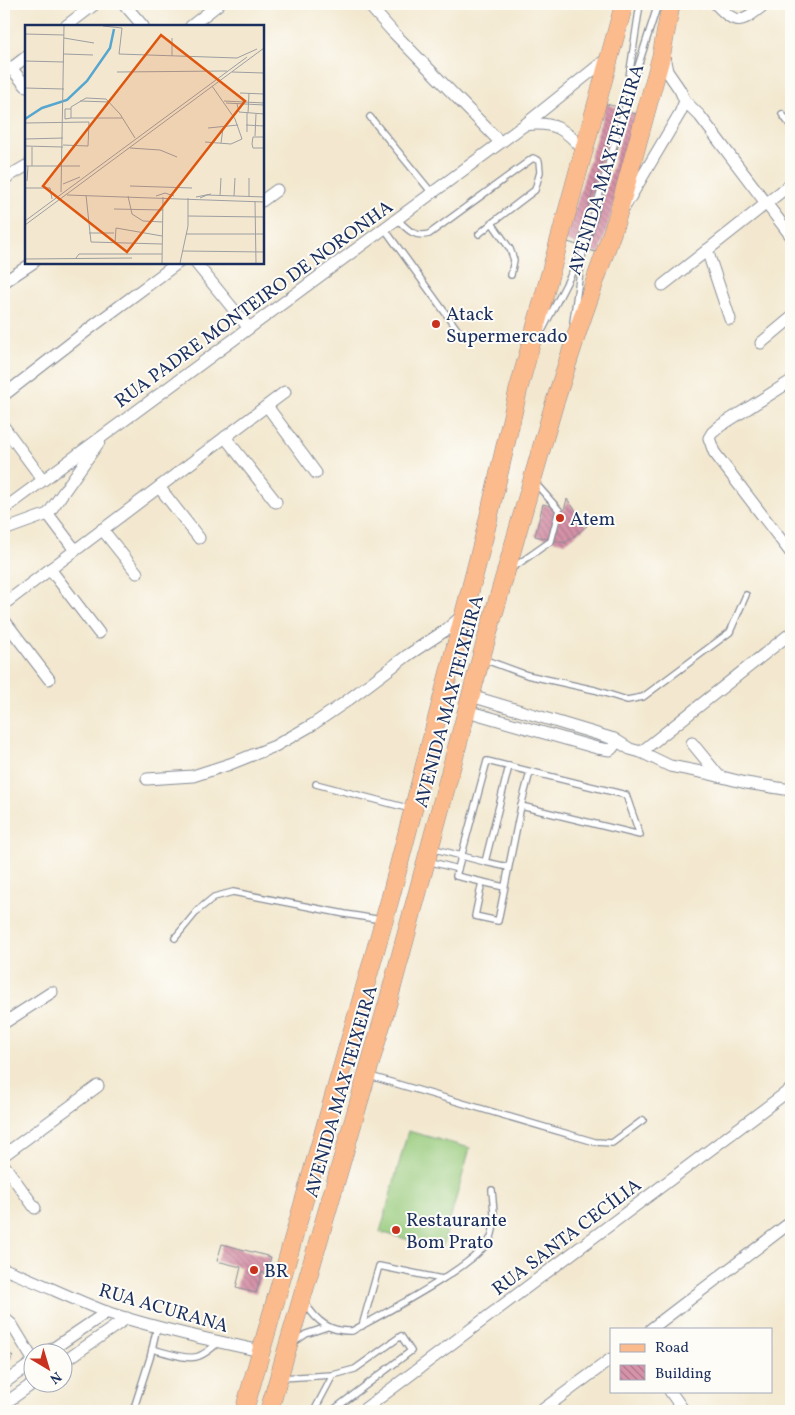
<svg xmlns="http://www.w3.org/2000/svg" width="795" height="1415" font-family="Vollkorn,serif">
  <defs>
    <pattern id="building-back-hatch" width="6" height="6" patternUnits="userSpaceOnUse" patternTransform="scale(1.25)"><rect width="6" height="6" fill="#d692a8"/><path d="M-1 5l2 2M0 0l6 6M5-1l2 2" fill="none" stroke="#ad788c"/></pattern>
  </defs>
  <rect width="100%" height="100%" fill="#fdfcf7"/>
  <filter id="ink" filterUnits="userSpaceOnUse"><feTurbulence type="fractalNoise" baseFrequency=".02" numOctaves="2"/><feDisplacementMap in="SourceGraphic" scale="10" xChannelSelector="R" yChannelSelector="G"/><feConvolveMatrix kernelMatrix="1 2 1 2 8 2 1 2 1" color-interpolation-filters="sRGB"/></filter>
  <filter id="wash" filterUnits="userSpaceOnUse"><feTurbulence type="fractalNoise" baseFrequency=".0096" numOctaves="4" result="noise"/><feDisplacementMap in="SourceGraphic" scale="20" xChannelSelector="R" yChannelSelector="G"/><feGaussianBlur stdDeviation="1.12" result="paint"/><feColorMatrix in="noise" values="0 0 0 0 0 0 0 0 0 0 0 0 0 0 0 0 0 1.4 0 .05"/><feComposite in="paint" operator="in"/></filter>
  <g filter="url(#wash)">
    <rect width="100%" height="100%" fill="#f3e8cf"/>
    <polygon fill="#97ca7b" stroke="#597c6c" points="408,1131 470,1148 442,1249 380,1232"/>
    <g id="blocks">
      <g fill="url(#building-back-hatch)">
        <polygon points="606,104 618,107 577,245 565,241"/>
        <polygon points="628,112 641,115 600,253 588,250"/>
        <polygon points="567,499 587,526 565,543 535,536 543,504 564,510"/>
        <polygon points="222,1244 271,1257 266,1274 262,1272 256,1293 236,1288 241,1267 217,1261"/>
        <polygon points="4,1347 13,1357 4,1364"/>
      </g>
    </g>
  </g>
  <g filter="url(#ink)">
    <use href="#blocks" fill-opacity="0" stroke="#878c96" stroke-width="1"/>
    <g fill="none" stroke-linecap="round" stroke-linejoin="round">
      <defs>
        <g id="lane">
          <polyline points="627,90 640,4"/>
          <polyline points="782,114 791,126"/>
          <polyline points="370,117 432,193"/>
          <path d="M397 219C407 229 414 238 429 234L533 158 539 161 540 172 535 190 492 223 510 249 514 260 511 275"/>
          <polyline points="384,228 462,336"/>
          <polyline points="479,234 492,223"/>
          <polyline points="573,322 583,251 625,107 658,4"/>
          <polyline points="543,329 581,255"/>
          <polyline points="511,569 551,541 559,510 536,484"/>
          <polyline points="483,659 527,675 595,690 627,700 643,697 730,632 746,595"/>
          <polygon points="487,761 626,795 640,835 521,806 498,921 475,916 482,882 456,876"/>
          <polyline points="316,784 411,809"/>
          <polyline points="521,806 530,772"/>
          <polyline points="431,848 485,862"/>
          <polyline points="428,861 458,869"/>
          <polyline points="508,867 485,862 509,766"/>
          <polyline points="482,882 504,887"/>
          <polyline points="175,938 198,910 214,897 233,892 345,914 382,920"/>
          <polyline points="370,1076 595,1142 612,1143 643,1120"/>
          <path d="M305 1303C317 1322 330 1332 352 1331 381 1315 477 1265 490 1239 497 1225 493 1205 492 1190"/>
          <polyline points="362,1326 379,1266 442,1279"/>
          <polyline points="293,1343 306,1334 327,1327"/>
          <path d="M152 1349C164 1352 189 1361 199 1356 207 1353 213 1347 219 1342"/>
          <polyline points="281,1378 333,1375 355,1369 401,1336 411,1351 332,1411"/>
          <polyline points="133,1411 150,1358 157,1327"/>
          <polyline points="314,1411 333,1375"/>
        </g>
        <g id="street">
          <polyline points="124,4 143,26"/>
          <polyline points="368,4 392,31 500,142"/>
          <path d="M716 4C737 27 742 22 765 4"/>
          <polyline points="66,26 95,4"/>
          <polyline points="191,26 219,4"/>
          <polyline points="664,56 667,71 680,90 685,101 700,116 791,236"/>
          <polyline points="11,68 26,86"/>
          <polyline points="4,74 26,57"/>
          <path d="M525 125C554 121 566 129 584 151"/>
          <polyline points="4,179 26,166"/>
          <polyline points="262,201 277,190"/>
          <polyline points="625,206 680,113 685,101"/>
          <polyline points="707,250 730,319"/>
          <polyline points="195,262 248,327"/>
          <polyline points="4,282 34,262"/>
          <polyline points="663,285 791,184"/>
          <polyline points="761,343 791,318"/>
          <polyline points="791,381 720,426 712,433 709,438 714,452 791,553"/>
          <polyline points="4,395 93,326 179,262"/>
          <polyline points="267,406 316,473"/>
          <polyline points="4,427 43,480"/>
          <polyline points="225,437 276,502"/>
          <polyline points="159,487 199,538"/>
          <polyline points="4,509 523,126 609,57"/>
          <polyline points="48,514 75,550"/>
          <polyline points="102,529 137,573"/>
          <polyline points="4,530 48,514 99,442"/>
          <polyline points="50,569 99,633"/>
          <polyline points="4,604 285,392"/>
          <polyline points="4,620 49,679"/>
          <polyline points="471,696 614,739 630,749 641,752 670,766 706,773 746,783 791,790"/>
          <path d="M467 711 597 748 610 750C614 747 616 744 614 739"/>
          <polyline points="692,743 719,776"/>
          <polyline points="641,752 791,633"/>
          <polyline points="147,779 193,776 230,764 275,746 312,725 344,703 408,655 446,630 462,616"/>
          <polyline points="4,1023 52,992"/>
          <polyline points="4,1155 98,1086"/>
          <polyline points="4,1165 35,1208"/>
          <path d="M4 1269C39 1282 74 1300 109 1313 159 1329 210 1340 261 1351"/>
          <polyline points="4,1318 12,1325 32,1358"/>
          <polyline points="651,1329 791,1222"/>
          <polyline points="48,1352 107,1312"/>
          <polyline points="62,1363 127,1318"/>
          <polyline points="4,1383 32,1363"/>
          <polyline points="670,1391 684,1411"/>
          <polyline points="4,1404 35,1382"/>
          <polyline points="362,1411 791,1089"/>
          <polyline points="541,1411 611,1359"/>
        </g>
        <g id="primary">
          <polyline points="244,1411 390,899 485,533 518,391 624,4"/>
          <polyline points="269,1411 388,1002 481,658 553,408 579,327 616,221 661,57 671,4"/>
        </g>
      </defs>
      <use href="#lane" stroke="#878c96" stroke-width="8"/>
      <use href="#street" stroke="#878c96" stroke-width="13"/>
      <use href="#primary" stroke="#878c96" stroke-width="19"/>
      <use href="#lane" stroke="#fff" stroke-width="5.5"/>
      <use href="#street" stroke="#fff" stroke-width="11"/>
      <use href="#primary" stroke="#fbbb8d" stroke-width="18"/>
    </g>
  </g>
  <g fill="#c8321e" stroke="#fdfcf7" stroke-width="2">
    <circle cx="436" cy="324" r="5"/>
    <circle cx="560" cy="518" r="5"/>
    <circle cx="396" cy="1230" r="5"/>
    <circle cx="254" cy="1270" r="5"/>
  </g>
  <g text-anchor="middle" stroke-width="4" stroke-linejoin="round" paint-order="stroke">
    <g font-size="19" fill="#1b2f5e" stroke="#fdfcf7">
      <text transform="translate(605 169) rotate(-73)" y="7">AVENIDA MAX TEIXEIRA</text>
      <text transform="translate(253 303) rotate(-36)" y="7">RUA PADRE MONTEIRO DE NORONHA</text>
      <text transform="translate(448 701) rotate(-75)" y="7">AVENIDA MAX TEIXEIRA</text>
      <text transform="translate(340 1091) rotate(-74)" y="7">AVENIDA MAX TEIXEIRA</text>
      <text transform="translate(566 1236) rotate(-37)" y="7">RUA SANTA CECÍLIA</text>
      <text transform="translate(164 1307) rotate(16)" y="7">RUA ACURANA</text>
    </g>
    <g font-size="19" fill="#1b2f5e" stroke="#fdfcf7" text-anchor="start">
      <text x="446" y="320">Atack<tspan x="446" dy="22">Supermercado</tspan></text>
      <text x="570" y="525">Atem</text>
      <text x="406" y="1226">Restaurante<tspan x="406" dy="22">Bom Prato</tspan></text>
      <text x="264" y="1277">BR</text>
    </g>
  </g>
  <g transform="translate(25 25)">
    <rect width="239" height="239" fill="#f3e8cf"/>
    <path fill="none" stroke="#57a6d0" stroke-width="2.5" d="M0 94 17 83 42 75 62 56 85 23 89 4"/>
    <path fill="none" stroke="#9d9ea2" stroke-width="1" d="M78 1 97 3 94 29 212 33 232 24M0 9 39 10M39 13 69 18M39 29 68 30M147 31V13M0 36 39 37M92 47 202 46M207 47 239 48M0 63 39 64M215 68 239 69M55 76 84 77M199 76 239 78M201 78 239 80M212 79 214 87 239 89M46 84H40V94L46 93M223 88 224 68M97 93H46V82L61 73 81 74 95 89 110 113M0 98 64 97 63 121 38 120M221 100 239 101M183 103 213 100M222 107V88M230 111 231 89M239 112H228L227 119 228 123H239M0 114 38 113M180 117 206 119 217 114 210 94 187 61M196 118 198 103M0 121 38 122M7 122V141M105 123 135 125 152 132M0 141H55M2 156 3 141M38 159 55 152M105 161 167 163M0 163H25L27 174M36 167 39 1M42 170 239 177M61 170 66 217 137 219M103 171 107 189 118 196 138 197M131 171 140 168 149 171M195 171 196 153M209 171 210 153M224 171V153M171 172 186 169M175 173 182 170 239 172M230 176 231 238M89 184 138 185M163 191 239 192M0 196 222 32M0 200 239 23M64 208H89M161 209H239M90 219 91 203 137 211M158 226 239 227M51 233 54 229H137M0 234 107 233M137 238 138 172M155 238 163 201V173"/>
    <path fill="#de5710" fill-opacity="0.15" stroke="#de5710" stroke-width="2.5" d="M136 10 220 76 102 227 18 161Z"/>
    <rect width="239" height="239" fill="none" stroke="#1b2f5e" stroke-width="2.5"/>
  </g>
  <rect width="795" height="1415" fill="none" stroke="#fdfcf7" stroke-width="20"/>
  <rect x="610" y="1328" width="162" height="65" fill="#fdfcf7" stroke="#a3aaba"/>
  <rect x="620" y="1344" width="25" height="8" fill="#fbbb8d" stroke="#a3aaba"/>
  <text x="655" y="1352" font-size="15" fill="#1b2f5e">Road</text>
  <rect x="620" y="1365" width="25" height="15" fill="url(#building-back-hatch)" stroke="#a3aaba"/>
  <text x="655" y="1378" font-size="15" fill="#1b2f5e">Building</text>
  <g transform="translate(48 1368) rotate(142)"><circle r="24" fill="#fdfcf7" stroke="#a3aaba"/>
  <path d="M0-4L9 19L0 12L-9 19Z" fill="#c8321e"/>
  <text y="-8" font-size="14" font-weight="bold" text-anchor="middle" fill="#1b2f5e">N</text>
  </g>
</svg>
